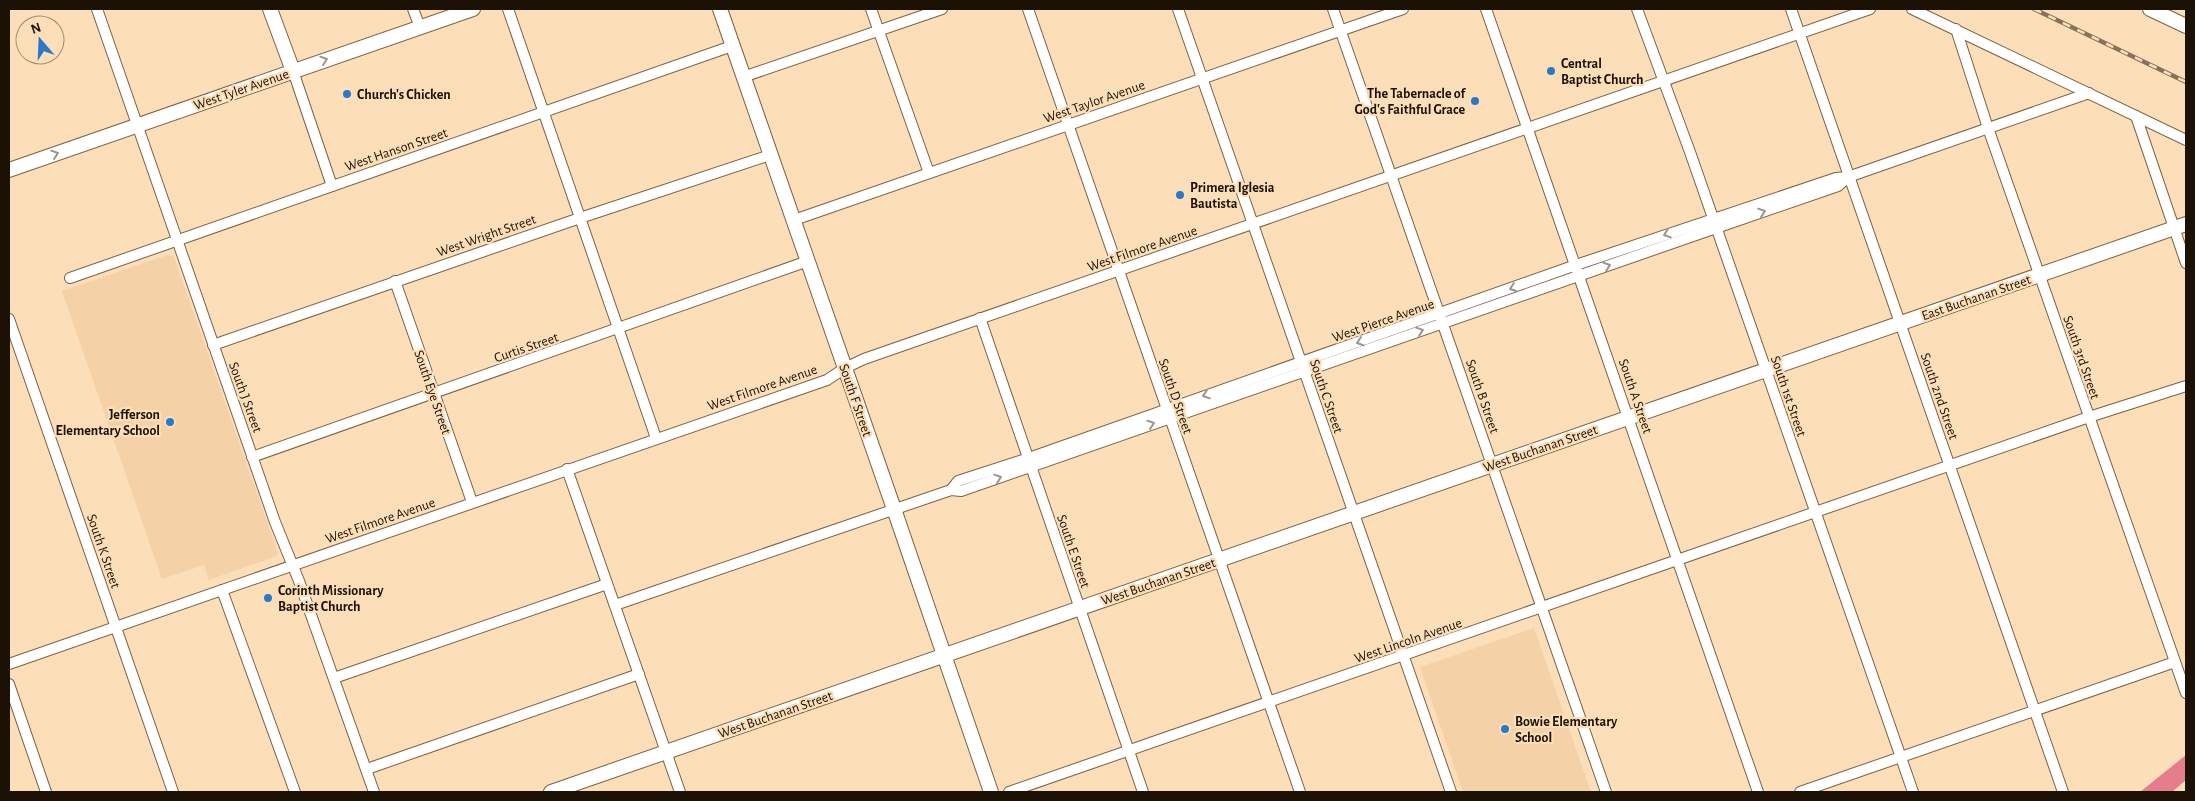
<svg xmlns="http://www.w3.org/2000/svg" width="2195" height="801" font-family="'Alegreya Sans',sans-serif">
  <rect width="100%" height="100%" fill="#fcdeb9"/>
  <g fill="#f4d1a7">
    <polygon points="167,255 174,257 278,553 276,556 209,580 204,565 162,579 62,291"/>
    <polygon points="1534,628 1591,792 1463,792 1420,667"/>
  </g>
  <polygon fill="#e67d8c" points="2186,755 2186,780 2172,792 2140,792"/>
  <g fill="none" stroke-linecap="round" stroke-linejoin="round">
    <defs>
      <g id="street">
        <polyline points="97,9 275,522 299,581 374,792"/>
        <polyline points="413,9 420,27"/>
        <polyline points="508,9 656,438"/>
        <polyline points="871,9 929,173"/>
        <polyline points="1028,9 1300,792"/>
        <polyline points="1178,9 1451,792"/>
        <polyline points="1333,9 1606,792"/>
        <polyline points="1486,9 1758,792"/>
        <polyline points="1637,9 1690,152 1913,792"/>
        <polyline points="1791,9 2063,792"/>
        <polyline points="1912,9 2186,140"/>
        <polyline points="1956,29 1988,128 2186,693"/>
        <polyline points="293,71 332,186"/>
        <polyline points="743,77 942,9"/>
        <polyline points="2136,116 2186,263"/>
        <polyline points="794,220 1403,9"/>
        <polyline points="70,278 732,46"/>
        <polyline points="395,281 472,502"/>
        <polyline points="980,318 1143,792"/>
        <polyline points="9,319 173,792"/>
        <polyline points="213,345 580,218 770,155"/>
        <polyline points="252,457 808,261"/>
        <polyline points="567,469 680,792"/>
        <polyline points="951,490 958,481 1029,458 1576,265 1836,178 1848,177 2089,93"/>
        <polyline points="222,590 295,792"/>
        <polyline points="615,605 951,490 961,491 1716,228 1838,186 1848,177"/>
        <polyline points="9,664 827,380 845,368 864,359 1870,9"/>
        <polyline points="334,678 607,584"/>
        <polyline points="9,684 46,792"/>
        <polyline points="367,769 639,674"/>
        <polyline points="1009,792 2089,417 2186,386"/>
        <polyline points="1800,792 2175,662"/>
      </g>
      <g id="secondary">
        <polyline points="270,9 293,71"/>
        <polyline points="720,9 894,509 991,792"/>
        <polyline points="2150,9 2186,26"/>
        <polyline points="9,170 473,9"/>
        <polyline points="551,792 2186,224"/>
      </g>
    </defs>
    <use href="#street" stroke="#7d6241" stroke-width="12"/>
    <use href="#secondary" stroke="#7d6241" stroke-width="16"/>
    <use href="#street" stroke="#fff" stroke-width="10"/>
    <use href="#secondary" stroke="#fff" stroke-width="14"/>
    <defs>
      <polyline id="rail" points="2034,9 2186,82"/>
    </defs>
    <use href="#rail" stroke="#86725a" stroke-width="4.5"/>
    <use href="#rail" stroke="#fcdeb9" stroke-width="2.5" stroke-dasharray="8" stroke-linecap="butt"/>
  </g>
  <defs><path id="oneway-chevron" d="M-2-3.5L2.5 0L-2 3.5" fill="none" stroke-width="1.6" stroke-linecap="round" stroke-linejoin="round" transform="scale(1.25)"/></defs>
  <g stroke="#99948e">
    <use href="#oneway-chevron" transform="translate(324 60) rotate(-19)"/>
    <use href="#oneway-chevron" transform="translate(55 154) rotate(-19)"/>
    <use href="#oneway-chevron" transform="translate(1762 212) rotate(-19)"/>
    <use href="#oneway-chevron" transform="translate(1667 234) rotate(161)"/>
    <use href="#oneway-chevron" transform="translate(1607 266) rotate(-19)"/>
    <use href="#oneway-chevron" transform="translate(1513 288) rotate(160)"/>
    <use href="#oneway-chevron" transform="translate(1420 331) rotate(-19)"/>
    <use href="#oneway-chevron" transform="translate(1360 342) rotate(161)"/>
    <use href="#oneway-chevron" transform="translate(1206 395) rotate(161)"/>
    <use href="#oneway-chevron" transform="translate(1151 424) rotate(-19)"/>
    <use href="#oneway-chevron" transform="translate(998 478) rotate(-19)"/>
  </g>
  <g fill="#2a78c8" stroke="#fcdeb9" stroke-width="2">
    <circle cx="1551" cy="71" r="5"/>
    <circle cx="347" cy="94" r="5"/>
    <circle cx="1475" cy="101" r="5"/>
    <circle cx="1180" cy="195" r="5"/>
    <circle cx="170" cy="422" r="5"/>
    <circle cx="268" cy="598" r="5"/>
    <circle cx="1505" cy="729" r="5"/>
  </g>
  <g text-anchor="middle" stroke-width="4.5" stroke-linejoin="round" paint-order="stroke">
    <g font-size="14" font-weight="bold" fill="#1c1105" stroke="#fcdeb9" text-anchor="start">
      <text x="1561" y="68">Central<tspan x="1561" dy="16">Baptist Church</tspan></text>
      <text x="1465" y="98" text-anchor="end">The Tabernacle of<tspan x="1465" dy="16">God's Faithful Grace</tspan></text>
      <text x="357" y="99">Church's Chicken</text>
      <text x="1190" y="192">Primera Iglesia<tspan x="1190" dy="16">Bautista</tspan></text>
      <text x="160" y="419" text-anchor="end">Jefferson<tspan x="160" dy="16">Elementary School</tspan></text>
      <text x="278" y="595">Corinth Missionary<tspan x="278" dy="16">Baptist Church</tspan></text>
      <text x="1515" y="726">Bowie Elementary<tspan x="1515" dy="16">School</tspan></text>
    </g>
    <g font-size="14" fill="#1c1105" stroke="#fcdeb9">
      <text transform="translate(241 89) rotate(-19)" y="5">West Tyler Avenue</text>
      <text transform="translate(1094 101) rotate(-19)" y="5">West Taylor Avenue</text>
      <text transform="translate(396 149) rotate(-19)" y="5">West Hanson Street</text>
      <text transform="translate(486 235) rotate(-19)" y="5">West Wright Street</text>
      <text transform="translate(1142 248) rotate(-19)" y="5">West Filmore Avenue</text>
      <text transform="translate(1976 297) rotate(-19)" y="5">East Buchanan Street</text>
      <text transform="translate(1383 320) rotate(-19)" y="5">West Pierce Avenue</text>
      <text transform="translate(526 347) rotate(-19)" y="5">Curtis Street</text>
      <text transform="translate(2082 357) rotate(71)" y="5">South 3rd Street</text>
      <text transform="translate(762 387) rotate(-19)" y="5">West Filmore Avenue</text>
      <text transform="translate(433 392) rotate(71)" y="5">South Eye Street</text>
      <text transform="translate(1176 396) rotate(71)" y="5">South D Street</text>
      <text transform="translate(1327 396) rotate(71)" y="5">South C Street</text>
      <text transform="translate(1483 396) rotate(71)" y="5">South B Street</text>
      <text transform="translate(1636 396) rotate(71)" y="5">South A Street</text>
      <text transform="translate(1789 396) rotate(71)" y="5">South 1st Street</text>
      <text transform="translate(1940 396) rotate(71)" y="5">South 2nd Street</text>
      <text transform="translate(246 397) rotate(70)" y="5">South J Street</text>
      <text transform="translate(856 400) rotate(71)" y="5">South F Street</text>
      <text transform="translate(1540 448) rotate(-19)" y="5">West Buchanan Street</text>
      <text transform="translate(380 520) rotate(-19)" y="5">West Filmore Avenue</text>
      <text transform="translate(104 551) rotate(71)" y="5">South K Street</text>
      <text transform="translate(1074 551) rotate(71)" y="5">South E Street</text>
      <text transform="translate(1158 581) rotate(-19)" y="5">West Buchanan Street</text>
      <text transform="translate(1408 640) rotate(-19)" y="5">West Lincoln Avenue</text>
      <text transform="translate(775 714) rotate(-19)" y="5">West Buchanan Street</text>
    </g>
  </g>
  <rect width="2195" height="801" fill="none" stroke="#1c1105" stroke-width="20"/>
  <g transform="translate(40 40) rotate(341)"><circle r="24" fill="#fcdeb9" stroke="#a28c71"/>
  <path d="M0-4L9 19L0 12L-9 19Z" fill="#2a78c8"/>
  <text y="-8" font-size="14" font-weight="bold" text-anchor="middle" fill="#1c1105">N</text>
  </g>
</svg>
